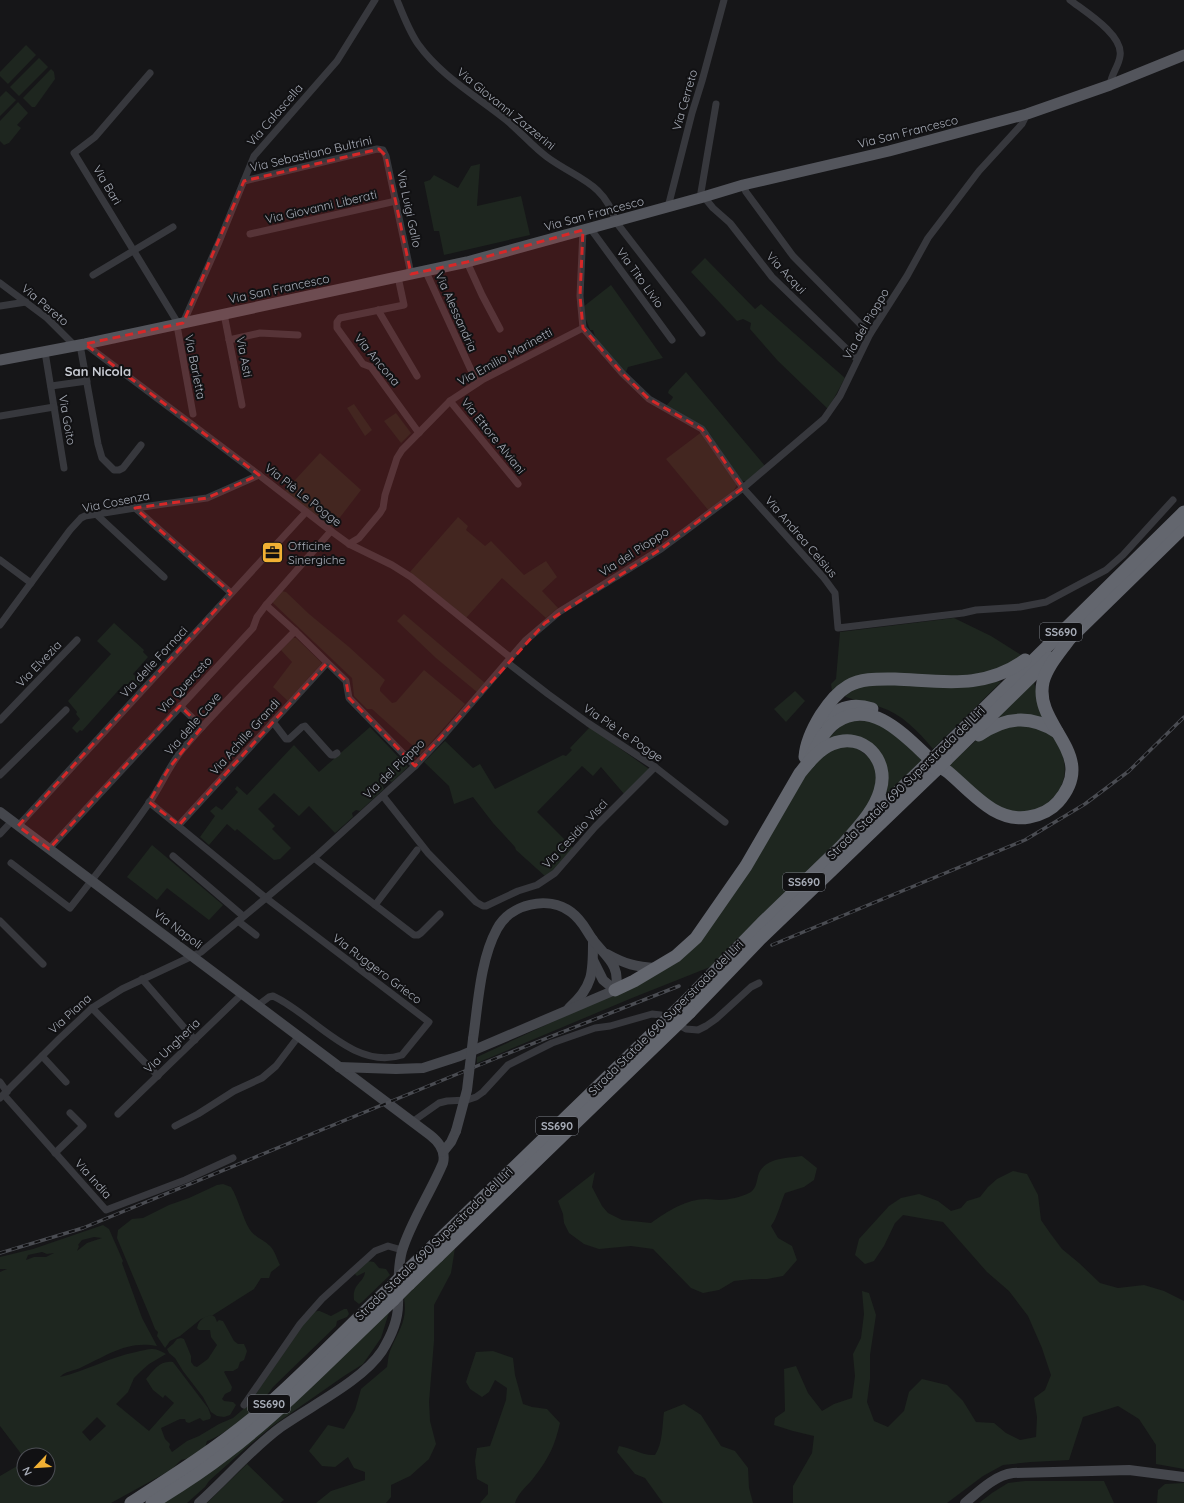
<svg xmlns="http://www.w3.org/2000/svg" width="1184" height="1503" font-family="Quicksand,sans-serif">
  <rect width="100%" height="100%" fill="#161618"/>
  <g fill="#1e261f" fill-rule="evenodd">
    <polygon points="26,45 36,55 8,84 0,76 0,72"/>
    <polygon points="39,58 48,67 19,96 10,87"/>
    <polygon points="51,69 54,72 55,79 35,107 32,107 23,98"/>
    <polygon points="6,91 16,100 0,116 0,97"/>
    <polygon points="18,102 28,113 17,125 21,128 9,143 4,145 0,141 0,121"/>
    <polygon points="480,164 477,206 521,196 530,235 444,255 439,231 434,231 424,182 430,180 434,175 458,188 471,166"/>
    <polygon points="705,258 755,309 761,304 845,378 828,409 778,361 750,329 751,323 743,319 737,321 691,272"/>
    <polygon points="611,285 663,358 628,367 625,374 596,339 593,330 590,330 584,314 583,307"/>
    <polygon points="686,372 765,466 747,481 743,481 741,480 709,433 666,406 672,399 673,397 668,393 669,390"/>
    <polygon points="354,404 372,430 365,436 347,408"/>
    <polygon points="396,413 411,433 401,443 384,421"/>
    <path d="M703 431 737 484C735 493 716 505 709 511L666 459Z"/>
    <polygon points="320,453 361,490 331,529 284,492"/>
    <polygon points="458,517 468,526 466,530 485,546 491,541 524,575 546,561 557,577 542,591 558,608 546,618 502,578 466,618 410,572"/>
    <polygon points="282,591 286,592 309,614 349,647 385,680 380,688 380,691 392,703 396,702 424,670 465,704 420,755 412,745 372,709 367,709 354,696 352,678 273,603 273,601"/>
    <polygon points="404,614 485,683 477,692 436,658 397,621"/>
    <polygon points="954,618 991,636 1023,656 1001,672 933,678 832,691 831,684 836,679 840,632"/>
    <polygon points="114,623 144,650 143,652 148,657 133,674 142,682 135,690 127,684 124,684 82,731 80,730 77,733 72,728 80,719 76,714 77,712 68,701 111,654 97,641"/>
    <polygon points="293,638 296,638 322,663 288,701 273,687 292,662 281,650"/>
    <path d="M998 681 1001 682 933 749C918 731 902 714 880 707 869 703 857 701 846 697L845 696 861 684 976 686Z"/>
    <polygon points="1034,682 1038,701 1044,720 1000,718 999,716"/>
    <polygon points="795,691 805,701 786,722 774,709"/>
    <polygon points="845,721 877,721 925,757 883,798 877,753 825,742"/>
    <path d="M1013 724C1024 726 1037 727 1046 731 1051 733 1055 740 1058 744 1062 750 1063 755 1064 761 1070 792 1041 816 1012 812 991 809 964 779 948 766L981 736Z"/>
    <polygon points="370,727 408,767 392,782 386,779 381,782 384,789 360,811 356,810 352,813 353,817 335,833 309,806 299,816 274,793 258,809 275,826 272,829 291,848 280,859 274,860 237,829 235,831 227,824 209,845 200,837 215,816 210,811 216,806 222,810 238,792 235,789 237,786 247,795 294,745 319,772"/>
    <polygon points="590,727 649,769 625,795 601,767 593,776 582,766 537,812 574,849 552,873 546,877 516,850 515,847 493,823 473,797 454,804 449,786 424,762 445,741 473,768 480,764 495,789 563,755 566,756 572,750 570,748"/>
    <polygon points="834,746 855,747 873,760 879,781 861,819 710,967 632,998 477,1063 477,1057 662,971 684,957 811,766"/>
    <polygon points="152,845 223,905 209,920 167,888 157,900 127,877"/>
    <path d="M802 1156 817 1168 814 1180 804 1187 785 1193C780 1204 778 1216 771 1226L778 1238 792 1246 797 1260 783 1276 767 1279H752L734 1281 719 1290 703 1293 691 1288 653 1249 631 1246 599 1249 584 1244 569 1233 564 1223 563 1214 558 1201 595 1172 592 1187 602 1206 608 1213 622 1220 651 1223C668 1211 686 1199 707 1199 711 1199 715 1200 719 1200 729 1200 741 1197 749 1193 758 1189 756 1178 760 1171 768 1158 787 1158 802 1156Z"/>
    <polygon points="1013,1171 1027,1174 1038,1195 1041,1220 1050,1233 1062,1249 1079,1263 1100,1283 1118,1288 1144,1285 1164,1291 1184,1301 1184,1469 1156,1464 1156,1445 1139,1419 1118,1406 1083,1417 1069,1460 1031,1462 1003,1465 983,1476 947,1503 793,1503 793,1486 812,1453 814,1436 793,1431 774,1425 775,1418 785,1411 784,1369 796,1366 808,1393 822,1411 834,1404 852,1398 855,1376 853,1354 861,1338 864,1314 862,1291 869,1293 876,1315 870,1355 870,1379 867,1402 874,1421 888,1427 904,1411 909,1392 922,1379 947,1385 963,1401 976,1422 994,1423 1006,1433 1020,1440 1036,1437 1037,1417 1034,1398 1045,1390 1051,1375 1042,1348 1028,1316 1009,1291 987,1272 943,1222 903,1215 895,1223 884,1246 874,1261 865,1264 855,1255 859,1239 889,1206 901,1198 919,1194 938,1201 951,1211 961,1208 967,1201 980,1197 988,1187 997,1179"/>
    <path d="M217 1185 223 1184 231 1187C239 1200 242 1217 250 1230 256 1238 264 1240 270 1246 275 1251 277 1259 280 1265L271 1272 269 1278H261L254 1289 213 1315 201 1319 180 1336 170 1341 165 1348 157 1336 158 1332 155 1329 149 1314 117 1238 118 1230 132 1219 143 1218 169 1205 189 1198Z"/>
    <path d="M103 1225 109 1229 123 1261 122 1263 142 1318 157 1346C127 1340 106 1356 80 1368 74 1371 65 1371 60 1377 86 1371 110 1357 136 1352 141 1351 147 1349 152 1349 157 1349 161 1351 166 1354L149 1364 140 1372 134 1378 128 1392 116 1404 149 1431 174 1403 165 1395 163 1398 153 1390 146 1379C154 1370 160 1360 173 1362L208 1408 211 1416 210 1419 203 1421 200 1418 189 1423 186 1422 185 1419H180L161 1428 165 1439 170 1444 169 1447 172 1452 187 1441 199 1436 219 1424 233 1418 248 1405 308 1318C320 1307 318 1311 331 1316L344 1309H347L349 1314 347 1317 337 1321 336 1326 273 1387C262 1404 226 1435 207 1441L205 1448 190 1458 181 1460 171 1470 111 1503H0V1476L24 1462V1479H48V1455H24V1459L19 1451 0 1426V1272L7 1269H0V1257L33 1249ZM94 1237 102 1238 87 1243 77 1251 79 1246 78 1245 82 1240ZM42 1252 47 1254 54 1253 46 1257H34L26 1260 28 1255ZM97 1417 106 1426 90 1441 82 1432Z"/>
    <path d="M455 1248 451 1273 434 1305V1341L429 1402 430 1421 436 1444 429 1459 410 1476 391 1485V1497L386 1503H316L331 1491 365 1480V1472L354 1468 348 1457 335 1467 322 1466 309 1451 328 1425 344 1429 355 1410 361 1389 387 1367C388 1362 388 1356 390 1351 398 1331 408 1321 404 1298Z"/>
    <path d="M367 1261 374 1262 379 1268 386 1269 390 1275 362 1302 359 1304 354 1300C352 1283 364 1283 365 1272L357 1276 355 1274 356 1269Z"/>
    <polygon points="390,1309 381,1338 363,1364 344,1376 271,1427 247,1447 209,1481 205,1487 187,1503 163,1503"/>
    <path d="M212 1315 215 1317 217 1322 219 1320 223 1321 234 1341 238 1344H244L247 1351 244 1360 240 1362 238 1368 233 1371H225L224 1372 232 1387 231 1391 225 1394 222 1399 224 1401 233 1402 236 1405 230 1415 224 1417 217 1416 211 1412 203 1397 183 1371 175 1358 169 1353 167 1349 173 1344 177 1339 181 1338 184 1339 191 1356V1362L194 1366 197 1367 208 1359 217 1345 211 1337 210 1330H199L197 1328C199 1319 204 1317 212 1315Z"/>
    <path d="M493 1351 513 1358 515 1375 523 1404 532 1407 547 1409 560 1423C555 1445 549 1458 535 1476 529 1485 518 1492 515 1503H480L488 1494V1485L477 1479 475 1461 477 1448 490 1446 506 1400 507 1388 495 1380 489 1392 482 1397 470 1389 466 1382 476 1352Z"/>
    <path d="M684 1404 701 1415 721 1446 735 1451 748 1468 749 1488 753 1503H663L645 1478 635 1474 617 1452 619 1446C632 1448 643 1456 655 1455 663 1443 662 1426 664 1412Z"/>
    <polygon points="247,1464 284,1500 280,1503 207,1503"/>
    <polygon points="1025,1481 1104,1481 1114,1503 979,1503 992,1493 1008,1483"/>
    <polygon points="1184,1483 1184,1503 1157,1503 1158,1490 1165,1484"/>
  </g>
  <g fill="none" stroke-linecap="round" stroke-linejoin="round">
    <g stroke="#37383d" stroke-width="7">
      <path d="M397 0C403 15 409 31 418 44 441 76 475 95 505 119 520 131 532 146 547 157 577 179 604 182 616 222L702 333"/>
      <path d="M1070 0C1084 11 1124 35 1120 56 1119 66 1111 74 1110 85"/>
      <polyline points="150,73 95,137 74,153 176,320 193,414"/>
      <polyline points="244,181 377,149 383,150 386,156 411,274"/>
      <polyline points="743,185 746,192 793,256 870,334"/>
      <polyline points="704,197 713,208 730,223 772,277 857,359"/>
      <polyline points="700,198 716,104"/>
      <polyline points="668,207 692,113 702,81 724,0"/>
      <polyline points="590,228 672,340"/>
      <polyline points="583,230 580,296 583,328 622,373 649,399 702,429 743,488 824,578 835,593 838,628 963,613 976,610 1020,607 1046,602 1089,579 1106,570 1123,555 1173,500"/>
      <polyline points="250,234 396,201"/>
      <polyline points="467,262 482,295 500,329"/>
      <polyline points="426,272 477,383"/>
      <polyline points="93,275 173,227"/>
      <polyline points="398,277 404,305 340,318 337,322 337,328 363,364 371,367 419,433"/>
      <polyline points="0,283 47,318 75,346"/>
      <polyline points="0,306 26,302"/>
      <polyline points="378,310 417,376"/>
      <polyline points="224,314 242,405"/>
      <polyline points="183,323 219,242 254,156 337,61 375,0"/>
      <polyline points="229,340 260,333 298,335"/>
      <polyline points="85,344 259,475 331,531 349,544 392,565 411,577 511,658"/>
      <polyline points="80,345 98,444 102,458 114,470 119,470 123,468 141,445"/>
      <polyline points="45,352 64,468"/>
      <polyline points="51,386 87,381"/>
      <polyline points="450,401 518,484"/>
      <polyline points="0,416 54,407"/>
      <polyline points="135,508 231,593"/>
      <polyline points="97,515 164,577"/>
      <polyline points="349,544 359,538 380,513 383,508 385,495 397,458 402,450 450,401 482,380 583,328"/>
      <polyline points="0,560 31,583"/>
      <polyline points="266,605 295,631 346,681 349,698 415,766"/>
      <polyline points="0,625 70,530 81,518 85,516 135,508 207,498 259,475"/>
      <polyline points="508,663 548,694 588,723 655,767 725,822"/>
      <polyline points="180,706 202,727"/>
      <polyline points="0,720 77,640"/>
      <polyline points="273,722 286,739 289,739 302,727 305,726 331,755 334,755 337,753"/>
      <polyline points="0,775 66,710"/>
      <polyline points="383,796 428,853 476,902 483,906 486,906 518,891 537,885 555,873 595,827 655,767"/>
      <path d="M149 802 266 898 429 1022 402 1055C353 1071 313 1014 273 996L269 997 257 1006"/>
      <polyline points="179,825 327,663"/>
      <polyline points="18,826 306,512"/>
      <polyline points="0,834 12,821"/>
      <polyline points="49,849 253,628 257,617 266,605 331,531"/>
      <polyline points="173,856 243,916"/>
      <polyline points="314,858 414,935 418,935 421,933 440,914"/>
      <path d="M11 863 70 908C97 874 124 839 149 803 161 786 169 766 182 750 217 708 257 670 295 631"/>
      <polyline points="375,905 417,850"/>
      <polyline points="0,921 43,964"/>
      <polyline points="238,921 256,935"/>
      <polyline points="142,979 195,1040"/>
      <polyline points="92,1008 158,1076"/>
      <polyline points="42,1056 66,1082"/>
      <polyline points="0,1082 7,1092"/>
      <polyline points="4,1095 106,1210 185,1180 233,1158"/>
      <polyline points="0,1098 59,1039 92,1008 122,989 201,952 314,858 415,766 444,735 525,641 559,612 661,549 688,529 743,488 824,419 840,396 870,334 907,276 928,238 979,171 1022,124 1027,114"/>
      <polyline points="118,1114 242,994"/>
      <polyline points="412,1122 439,1103 447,1101 467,1100 476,1097 483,1092 508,1065 552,1043 595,1028 610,1026 652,1014 661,1015 686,1029 698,1030 706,1026 716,1019 751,987 759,983"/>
      <polyline points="175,1126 198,1114 234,1091 262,1078 276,1066 298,1037"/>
      <polyline points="55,1153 83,1126 70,1113"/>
      <polyline points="244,1405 300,1324 322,1299 375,1251 388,1246 402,1250"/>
    </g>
    <g stroke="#45474d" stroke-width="10">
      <path d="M0 812 430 1135C439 1142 446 1151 443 1163 431 1192 410 1223 402 1251 397 1269 399 1287 398 1305 398 1320 390 1338 382 1351 362 1381 312 1405 281 1427 251 1449 227 1478 199 1503"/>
      <path d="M607 954C625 964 636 967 656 968"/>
      <polyline points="593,960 603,980 615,990"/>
      <path d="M569 1008C594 986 593 971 593 940"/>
      <path d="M339 1067 396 1069 423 1068 460 1056 615 990C622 966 606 957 593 940 585 929 583 921 571 912 548 895 510 904 497 929 480 960 478 1005 473 1039"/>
      <polyline points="443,1152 451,1142 456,1131"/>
      <path d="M965 1503C978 1492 995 1475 1013 1473L1129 1470 1184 1477"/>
    </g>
    <polyline stroke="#53555c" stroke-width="11" points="0,360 85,344 467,262 700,198 743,185 889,151 1027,114 1110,85 1184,55"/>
    <g stroke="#63666e" stroke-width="13">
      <polyline points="1064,644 1184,527"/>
      <path d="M825 722C838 707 854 703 872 709"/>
      <path d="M979 735C1005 717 1030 714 1057 732"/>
      <polyline points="939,753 1184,512"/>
      <path d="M805 757C806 742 813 728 821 715 828 704 836 693 848 686 862 678 879 679 895 679 942 681 984 690 1025 660"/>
      <polyline points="946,760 1050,658"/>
      <path d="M809 762C816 748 823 731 836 722 872 697 907 738 931 760 936 765 943 768 948 772 972 792 995 823 1029 817 1040 815 1051 810 1058 802 1100 754 1033 727 1043 682 1047 666 1061 651 1070 638"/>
      <polyline points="872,817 929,762"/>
      <path d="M615 990 634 981 676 956 696 938 746 866 800 773C809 762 818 750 832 744 863 731 890 760 880 791 874 812 856 829 842 846"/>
      <polyline points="683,1004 762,923 848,840"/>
      <polyline points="690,1012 761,938 936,770"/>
      <polyline points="408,1270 430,1249"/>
      <polyline points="409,1284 438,1256"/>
      <path d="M131 1503C173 1476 214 1450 253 1418 302 1377 345 1329 392 1286"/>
      <path d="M152 1503C177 1488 202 1472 225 1454 285 1408 338 1352 393 1300"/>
    </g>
    <defs>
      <g id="rail">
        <polyline points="772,945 1025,840 1085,804 1129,771 1184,717"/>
        <polyline points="0,1253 83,1228 494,1059 679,986"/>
      </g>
    </defs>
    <use href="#rail" stroke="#4a4c52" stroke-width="3.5"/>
    <use href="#rail" stroke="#111113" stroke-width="2" stroke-dasharray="6" stroke-linecap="butt"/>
    <polyline stroke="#45474d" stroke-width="10" points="456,1131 467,1090 473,1039"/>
    <g stroke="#63666e" stroke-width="13">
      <polyline points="929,762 939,753"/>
      <polyline points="936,770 946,760"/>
      <polyline points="430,1249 683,1004"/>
      <polyline points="438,1256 690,1012"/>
      <polyline points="392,1286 408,1270"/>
      <polyline points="393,1300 409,1284"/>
    </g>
  </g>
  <path fill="#d62828" fill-opacity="0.2" stroke="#d62828" stroke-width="3" stroke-dasharray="8 5" stroke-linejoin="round" d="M379 149 386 156 411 274 467 262 583 230 580 296 583 328 622 373 649 399 702 429 743 488 661 549 545 623 415 766 349 698 346 681 327 663 179 825 149 802 169 768 202 727 180 706 49 849 18 826 231 593 135 508 207 498 259 475 85 344 183 323 244 181Z"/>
  <defs>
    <symbol id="office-square" viewBox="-11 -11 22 22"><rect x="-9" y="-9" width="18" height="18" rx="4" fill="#f2b134" stroke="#111113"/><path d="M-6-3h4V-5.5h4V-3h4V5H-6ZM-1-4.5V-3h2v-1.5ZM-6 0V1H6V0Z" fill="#111"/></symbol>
  </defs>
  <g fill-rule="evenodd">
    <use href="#office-square" x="260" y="540" width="25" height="25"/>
  </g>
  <g text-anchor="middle" stroke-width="4" stroke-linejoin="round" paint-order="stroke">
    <g fill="#111113" stroke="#7b7e86" stroke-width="1">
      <rect x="1040" y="623" width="42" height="18" rx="3"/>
      <rect x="783" y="873" width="42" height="18" rx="3"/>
      <rect x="536" y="1117" width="42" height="18" rx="3"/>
      <rect x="248" y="1395" width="42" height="18" rx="3"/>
    </g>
    <g font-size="11" font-weight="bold" fill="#a8adb8">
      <text x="1061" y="636">SS690</text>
      <text x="804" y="886">SS690</text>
      <text x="557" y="1130">SS690</text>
      <text x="269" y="1408">SS690</text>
    </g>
    <g font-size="12" fill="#a8adb8" stroke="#111113">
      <text transform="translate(685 100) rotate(-74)" y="4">Via Cerreto</text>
      <text transform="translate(506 109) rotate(39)" y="4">Via Giovanni Zazzerini</text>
      <text transform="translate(275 115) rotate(-49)" y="4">Via Calascella</text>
      <text transform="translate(908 132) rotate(-14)" y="4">Via San Francesco</text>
      <text transform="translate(311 154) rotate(-13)" y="4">Via Sebastiano Bultrini</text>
      <text transform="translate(107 185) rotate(59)" y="4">Via Bari</text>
      <text transform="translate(321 207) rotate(-13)" y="4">Via Giovanni Liberati</text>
      <text transform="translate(409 209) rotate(78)" y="4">Via Luigi Gallo</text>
      <text transform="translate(594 214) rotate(-15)" y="4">Via San Francesco</text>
      <text transform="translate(786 273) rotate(47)" y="4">Via Acqui</text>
      <text transform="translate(640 278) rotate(54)" y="4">Via Tito Livio</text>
      <text transform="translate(279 289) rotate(-12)" y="4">Via San Francesco</text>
      <text transform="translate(45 305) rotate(40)" y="4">Via Pereto</text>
      <text transform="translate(456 312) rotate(66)" y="4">Via Alessandria</text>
      <text transform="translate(866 324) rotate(-60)" y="4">Via del Pioppo</text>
      <text transform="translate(244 357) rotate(79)" y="4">Via Asti</text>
      <text transform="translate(505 357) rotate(-29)" y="4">Via Emilio Marinetti</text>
      <text transform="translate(377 360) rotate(50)" y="4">Via Ancona</text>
      <text transform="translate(195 367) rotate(79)" y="4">Via Barletta</text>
      <text transform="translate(67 420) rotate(80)" y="4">Via Goito</text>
      <text transform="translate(493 436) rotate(51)" y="4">Via Ettore Alviani</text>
      <text transform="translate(303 495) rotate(38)" y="4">Via Piè Le Pogge</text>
      <text transform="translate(116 502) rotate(-11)" y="4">Via Cosenza</text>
      <text transform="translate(801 537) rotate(49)" y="4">Via Andrea Celsius</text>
      <text transform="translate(634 552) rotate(-33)" y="4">Via del Pioppo</text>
      <text transform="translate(154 662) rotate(-47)" y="4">Via delle Fornaci</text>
      <text transform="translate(39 664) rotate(-46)" y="4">Via Elvezia</text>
      <text transform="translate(185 685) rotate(-47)" y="4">Via Querceto</text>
      <text transform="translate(193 724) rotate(-49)" y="4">Via delle Cave</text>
      <text transform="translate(623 733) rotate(34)" y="4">Via Piè Le Pogge</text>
      <text transform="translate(245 737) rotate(-48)" y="4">Via Achille Grandi</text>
      <text transform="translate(394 769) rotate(-44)" y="4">Via del Pioppo</text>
      <text transform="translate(906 783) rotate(-44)" y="4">Strada Statale 690 Superstrada del Liri</text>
      <text transform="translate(575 834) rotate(-47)" y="4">Via Cesidio Visci</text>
      <text transform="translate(178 929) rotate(37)" y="4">Via Napoli</text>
      <text transform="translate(377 969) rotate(37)" y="4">Via Ruggero Grieco</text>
      <text transform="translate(70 1014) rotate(-42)" y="4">Via Piana</text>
      <text transform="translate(666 1018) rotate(-45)" y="4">Strada Statale 690 Superstrada del Liri</text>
      <text transform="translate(172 1046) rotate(-44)" y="4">Via Ungheria</text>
      <text transform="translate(93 1179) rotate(48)" y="4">Via India</text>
      <text transform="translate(434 1244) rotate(-44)" y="4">Strada Statale 690 Superstrada del Liri</text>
    </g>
    <g font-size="12" fill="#a8adb8" stroke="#111113" text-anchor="start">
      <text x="288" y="550">Officine<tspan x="288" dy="14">Sinergiche</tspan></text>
    </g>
    <g font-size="13" font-weight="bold" fill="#c9ccd4" stroke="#111113">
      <text x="98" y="376">San Nicola</text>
    </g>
  </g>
  <g transform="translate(36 1467) rotate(245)"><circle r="19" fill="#111113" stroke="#4d4f55"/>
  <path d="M0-3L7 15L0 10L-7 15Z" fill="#f2b134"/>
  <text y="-6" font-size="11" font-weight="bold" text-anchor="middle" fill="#a8adb8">N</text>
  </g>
</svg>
